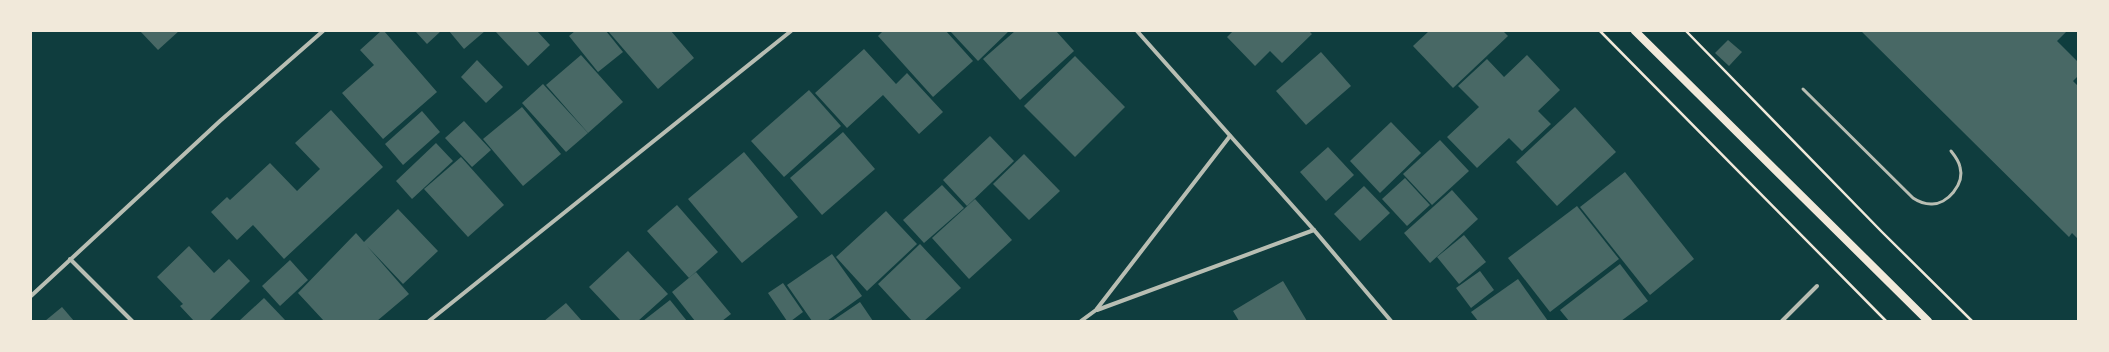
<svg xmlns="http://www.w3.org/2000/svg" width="2109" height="352" font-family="'Sofia Sans Condensed',sans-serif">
  <rect width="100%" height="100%" fill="#0f3d3e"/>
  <g fill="#486865">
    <polygon points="140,31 179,31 158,50"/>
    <polygon points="381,31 384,31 437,92 383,139 342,93 374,65 360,50"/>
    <polygon points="415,31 441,31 427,44"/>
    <polygon points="449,31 485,31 464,49"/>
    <polygon points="495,31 537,31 550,45 528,66"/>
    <polygon points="575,31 606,31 623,52 598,72 569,36"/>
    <polygon points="608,31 671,31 694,58 658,89"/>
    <polygon points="883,31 946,31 973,61 933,97 878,36"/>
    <polygon points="950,31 1009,31 978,61"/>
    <polygon points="1015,31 1056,31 1074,51 1020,100 983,59"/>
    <polygon points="1233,31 1309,31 1312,34 1282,63 1270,51 1255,66 1227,37"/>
    <polygon points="1429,31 1503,31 1508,36 1453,88 1413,46"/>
    <polygon points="1861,31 2067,31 2057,41 2078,62 2078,76 2073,81 2078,86 2078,239 2072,233 2069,237"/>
    <polygon points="1728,40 1742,52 1729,66 1715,53"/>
    <polygon points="864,49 896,84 907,73 943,112 919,134 883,95 847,128 815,93"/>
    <polygon points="1321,52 1351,86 1306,125 1276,91"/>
    <polygon points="581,55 623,102 588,133 546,85"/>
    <polygon points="1527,55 1560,90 1538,111 1551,124 1522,151 1509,138 1477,168 1447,137 1479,107 1458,86 1487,59 1504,77"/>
    <polygon points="1075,56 1125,107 1075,157 1024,106"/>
    <polygon points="477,60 503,87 486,103 461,77"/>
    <polygon points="543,84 588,133 566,152 522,103"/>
    <polygon points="809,90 841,126 784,177 751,141"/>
    <polygon points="522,107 561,154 523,186 483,139"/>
    <polygon points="1575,107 1616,152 1557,206 1516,162"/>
    <polygon points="331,110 383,167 284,259 253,225 237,240 211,212 227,197 230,200 270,163 297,191 320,169 295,143"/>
    <polygon points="422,111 440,132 403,165 385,144"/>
    <polygon points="464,121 491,150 472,167 445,138"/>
    <polygon points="1391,122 1421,153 1380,193 1350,161"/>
    <polygon points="843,132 875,169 822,215 790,178"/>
    <polygon points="990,136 1014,161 967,206 943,180"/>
    <polygon points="1440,140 1469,171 1432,205 1403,174"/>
    <polygon points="436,143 453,161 412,199 396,181"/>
    <polygon points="1328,147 1354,175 1326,201 1300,172"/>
    <polygon points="744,152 798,217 742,263 688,199"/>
    <polygon points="1024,154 1060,191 1029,220 993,184"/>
    <polygon points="461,157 504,205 468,237 424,189"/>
    <polygon points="1625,172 1694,259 1650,295 1580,207"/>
    <polygon points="1405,178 1430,205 1407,226 1382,199"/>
    <polygon points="942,185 964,208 924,243 903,220"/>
    <polygon points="1364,186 1390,213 1360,241 1334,214"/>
    <polygon points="1452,190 1478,219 1430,263 1404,233"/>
    <polygon points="975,199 1012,240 969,279 932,238"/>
    <polygon points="677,205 718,252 689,278 647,231"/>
    <polygon points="1577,206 1619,259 1550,312 1508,258"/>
    <polygon points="398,209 438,251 403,284 367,246 409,294 377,321 324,321 298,293 356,233 364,242"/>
    <polygon points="886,211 917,244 867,291 836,257"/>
    <polygon points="1464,235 1486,262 1459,284 1437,257"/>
    <polygon points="920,244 961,288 924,321 912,321 878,284"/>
    <polygon points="189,246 214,273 229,259 250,281 209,321 194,321 180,306 183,304 157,277"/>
    <polygon points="628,251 668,294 638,321 621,321 589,287"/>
    <polygon points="832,254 862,296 827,321 812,321 787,285"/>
    <polygon points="290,260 308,280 280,306 262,286"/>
    <polygon points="1620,264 1648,301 1621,321 1569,321 1560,310"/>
    <polygon points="1480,271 1494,290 1471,308 1456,288"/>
    <polygon points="696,272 731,314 722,321 695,321 672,292"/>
    <polygon points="1518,279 1548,321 1478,321 1471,312"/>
    <polygon points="1283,281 1307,321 1239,321 1233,311"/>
    <polygon points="783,283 803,312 791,321 787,321 768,293"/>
    <polygon points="264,298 286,321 239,321"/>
    <polygon points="670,300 687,321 643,321"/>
    <polygon points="860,302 873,321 832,321"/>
    <polygon points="566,303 582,321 544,321"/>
    <polygon points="62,307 74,321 45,321"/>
  </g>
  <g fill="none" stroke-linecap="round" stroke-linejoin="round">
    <g stroke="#f1e9da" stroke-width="2.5">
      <polyline points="1600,31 1886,321"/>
      <polyline points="1686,31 1882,232 1972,321"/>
    </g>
    <path stroke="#b8beb3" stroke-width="3" d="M1803 89 1913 198C1919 202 1924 204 1931 204 1947 205 1965 184 1960 167 1959 161 1955 156 1951 151"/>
    <g stroke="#b8beb3" stroke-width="4">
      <polyline points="1137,31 1314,230 1391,321"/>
      <polyline points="70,259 132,321"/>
      <polyline points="31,296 220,121 323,31"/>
      <polyline points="1097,310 1314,230"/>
      <polyline points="429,321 791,31"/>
      <polyline points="1081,321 1096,310 1230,136"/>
      <polyline points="1782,321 1817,286"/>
    </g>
    <polyline stroke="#f1e9da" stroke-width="8" points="1635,31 1928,321"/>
  </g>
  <rect width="2109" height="352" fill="none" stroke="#f1e9da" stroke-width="64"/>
</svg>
